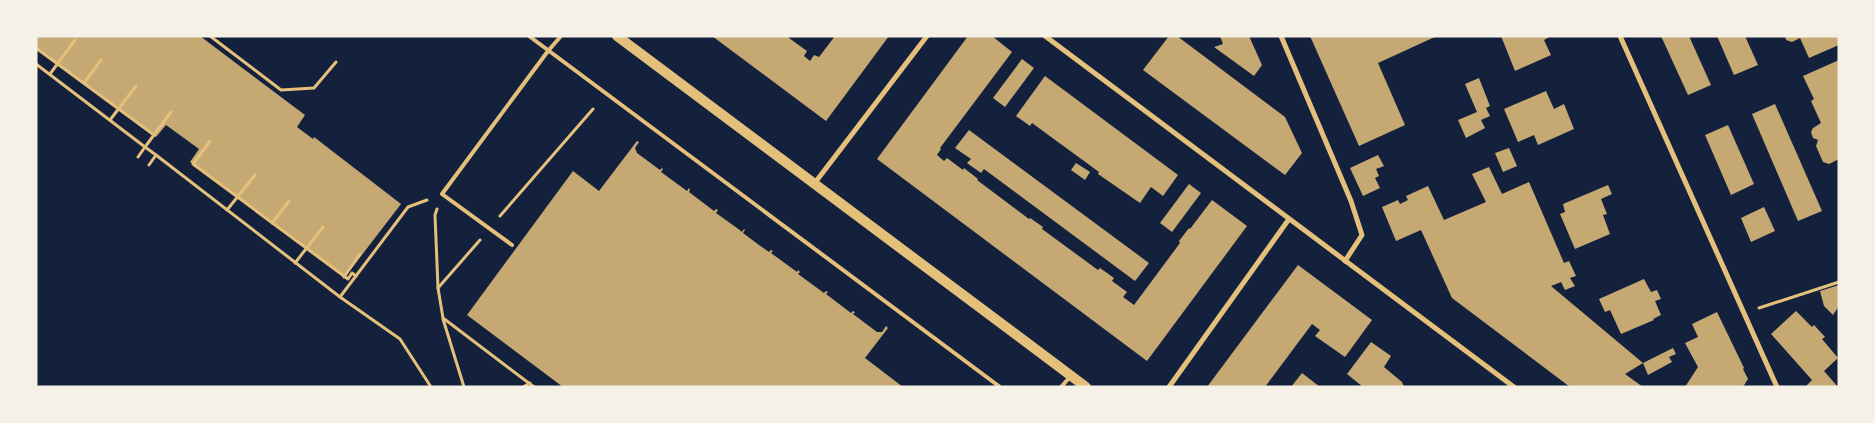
<svg xmlns="http://www.w3.org/2000/svg" width="1875" height="423" font-family="Montserrat,sans-serif">
  <rect width="100%" height="100%" fill="#14213d"/>
  <g fill="#c6a872">
    <polygon points="36,36 200,36 305,115 297,127 313,139 314,137 401,204 345,277 344,277 190,162 199,149 166,125 156,137 36,48"/>
    <polygon points="712,36 789,36 789,38 807,51 804,56 810,61 814,55 819,57 835,36 889,36 826,121"/>
    <polygon points="968,36 992,36 1012,52 940,148 941,149 937,155 944,161 947,158 963,170 964,168 978,179 977,180 1029,219 1030,218 1043,227 1042,229 1098,270 1100,268 1114,278 1112,281 1127,292 1123,297 1134,305 1180,243 1179,241 1189,228 1190,229 1212,200 1247,226 1147,361 877,159"/>
    <polygon points="1169,36 1177,36 1285,117 1302,153 1285,175 1143,70"/>
    <polygon points="1220,36 1249,36 1262,65 1254,76 1214,47 1223,44"/>
    <polygon points="1310,36 1437,36 1378,63 1405,125 1359,146"/>
    <polygon points="1501,36 1551,36 1544,40 1551,55 1515,71"/>
    <polygon points="1661,36 1689,36 1711,85 1688,95"/>
    <polygon points="1717,36 1745,36 1758,65 1734,75"/>
    <polygon points="1785,36 1839,36 1839,45 1809,58 1800,38 1792,42 1786,40"/>
    <polygon points="1022,59 1034,68 1005,107 993,98"/>
    <polygon points="1839,60 1839,159 1829,164 1823,162 1816,146 1818,140 1813,138 1811,132 1813,128 1821,123 1811,101 1814,99 1803,76"/>
    <polygon points="1045,76 1178,175 1163,196 1151,187 1140,203 1098,174 1099,172 1032,123 1030,126 1016,116"/>
    <polygon points="1479,78 1490,106 1486,108 1490,116 1481,120 1485,128 1466,138 1458,120 1477,112 1465,84"/>
    <polygon points="1546,91 1554,109 1564,104 1574,129 1538,145 1534,135 1518,142 1504,109"/>
    <polygon points="1775,104 1822,211 1798,221 1752,114"/>
    <polygon points="1728,125 1754,184 1731,195 1705,135"/>
    <polygon points="969,130 1149,263 1135,281 984,169 981,173 967,163 971,159 955,148"/>
    <polygon points="637,141 639,142 635,148 637,153 660,170 662,168 663,169 661,172 687,191 689,188 690,190 689,192 714,211 716,209 718,210 716,213 737,228 742,232 744,229 745,230 743,233 759,245 769,252 771,250 773,251 771,253 797,272 798,270 800,272 798,274 824,293 826,291 828,292 826,294 851,313 853,311 855,312 853,314 877,332 882,332 886,326 888,328 865,358 903,387 563,387 467,315 573,171 599,191"/>
    <polygon points="1509,148 1517,166 1503,172 1495,153"/>
    <polygon points="1378,155 1384,166 1376,169 1379,176 1375,178 1380,188 1363,196 1350,168"/>
    <polygon points="1076,163 1090,172 1085,180 1071,170"/>
    <polygon points="1489,167 1502,194 1529,182 1564,263 1569,261 1576,276 1570,278 1575,286 1565,290 1561,282 1551,286 1643,363 1625,374 1643,387 1570,387 1452,298 1421,230 1396,241 1382,207 1398,200 1400,204 1408,200 1406,196 1428,186 1444,220 1486,202 1472,174"/>
    <polygon points="1189,184 1201,193 1172,232 1160,223"/>
    <polygon points="1608,185 1612,194 1601,199 1607,214 1603,215 1610,234 1575,249 1560,214 1565,212 1563,204"/>
    <polygon points="1764,207 1775,231 1751,242 1741,218"/>
    <polygon points="1298,265 1372,320 1345,357 1315,336 1320,330 1312,324 1265,387 1207,387"/>
    <polygon points="1644,279 1651,292 1657,290 1661,299 1655,301 1661,315 1653,319 1654,320 1621,334 1610,310 1605,312 1599,299"/>
    <polygon points="1839,285 1839,306 1833,315 1824,306 1820,291"/>
    <polygon points="1796,311 1812,327 1814,325 1825,337 1822,339 1838,358 1824,371 1838,387 1805,387 1812,380 1771,334"/>
    <polygon points="1717,312 1744,368 1743,369 1748,379 1743,387 1685,387 1698,367 1685,343 1698,337 1692,324"/>
    <polygon points="1371,342 1391,356 1384,367 1402,382 1404,387 1363,387 1347,374"/>
    <polygon points="1673,348 1676,354 1669,357 1672,362 1648,375 1643,363"/>
    <polygon points="1302,373 1320,387 1291,387"/>
  </g>
  <g fill="none" stroke-linecap="round" stroke-linejoin="round">
    <g stroke="#e5c07b" stroke-width="3">
      <polyline points="210,36 281,90 314,88 336,62"/>
      <polyline points="36,48 154,135"/>
      <polyline points="36,64 145,147 138,157"/>
      <polyline points="50,74 75,40"/>
      <polyline points="84,83 101,60"/>
      <polyline points="110,120 136,86"/>
      <polyline points="210,141 193,164 348,279 352,273 356,276"/>
      <polyline points="156,155 145,147 171,112"/>
      <polyline points="149,165 156,155 340,297 408,207 427,200"/>
      <polyline points="437,209 435,215 438,288 443,318 534,387"/>
      <polyline points="227,210 255,175"/>
      <polyline points="500,216 593,109"/>
      <polyline points="272,223 289,201"/>
      <polyline points="295,263 323,227"/>
      <polyline points="344,277 360,254"/>
      <polyline points="438,288 480,240"/>
      <polyline points="340,297 400,339 431,387"/>
      <polyline points="1759,308 1839,282"/>
      <polyline points="443,319 464,387"/>
      <polyline points="523,387 530,383"/>
    </g>
    <g stroke="#e5c07b" stroke-width="4">
      <polyline points="529,36 1000,387"/>
      <polyline points="512,245 442,194 548,51 561,36"/>
      <polyline points="1061,387 1070,377"/>
    </g>
    <g stroke="#e5c07b" stroke-width="5">
      <polyline points="1045,36 1514,387"/>
      <polyline points="1281,36 1351,201 1362,235 1345,261"/>
      <polyline points="1620,36 1777,387"/>
      <polyline points="814,184 927,36"/>
      <polyline points="1169,387 1289,219"/>
    </g>
    <polyline stroke="#e5c07b" stroke-width="10" points="617,36 1086,387"/>
  </g>
  <rect width="1875" height="423" fill="none" stroke="#f6f1e7" stroke-width="75"/>
</svg>
